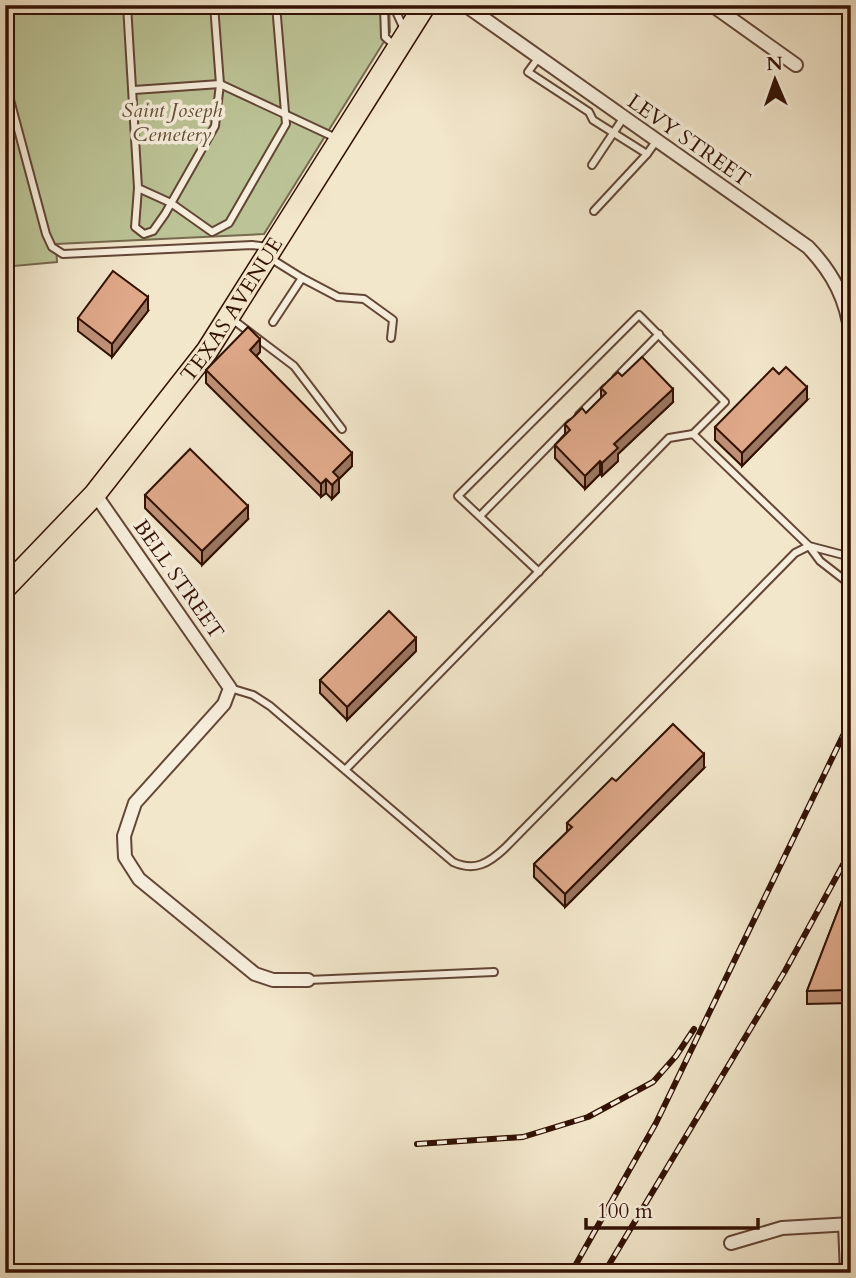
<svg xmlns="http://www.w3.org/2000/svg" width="856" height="1278" font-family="Cardo,serif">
  <rect width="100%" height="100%" fill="#f2e6cb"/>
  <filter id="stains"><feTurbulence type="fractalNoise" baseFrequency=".00286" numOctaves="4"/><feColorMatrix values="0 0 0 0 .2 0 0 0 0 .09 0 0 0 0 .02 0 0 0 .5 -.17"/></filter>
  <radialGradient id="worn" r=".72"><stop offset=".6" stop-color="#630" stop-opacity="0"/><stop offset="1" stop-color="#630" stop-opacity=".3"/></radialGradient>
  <polygon fill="#bcc497" stroke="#776a4e" stroke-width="2" points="5,5 389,5 390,32 264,234 56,244 57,262 14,266 11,223 5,223"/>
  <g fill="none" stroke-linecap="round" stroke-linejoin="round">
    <defs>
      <g id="service">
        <polyline points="127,5 138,188 171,203 212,232 229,223 286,124 276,5"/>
        <polyline points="384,5 385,37 394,45"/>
        <polyline points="393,5 404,29"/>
        <polyline points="539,57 528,72 589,112 593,120 647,154 657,140"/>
        <polyline points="5,81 46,234 52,247 63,254 252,245 269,247"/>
        <polyline points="134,90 220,84 336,138"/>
        <polyline points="592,165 624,117"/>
        <polyline points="138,188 135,227 144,234 153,231 165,214 215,126 220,84 214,5"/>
        <polyline points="594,211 647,154"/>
        <polyline points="270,258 302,278 273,322"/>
        <polyline points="302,278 338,297 364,299 393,320 391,338"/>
        <polyline points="232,319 294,366 342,429"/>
        <polyline points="616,378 659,334"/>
        <polyline points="579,415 606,388"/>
        <polyline points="480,516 571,423"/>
        <polyline points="851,557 809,546 820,561 851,585"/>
        <polyline points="539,572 458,496 639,315 725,402 693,434"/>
        <path d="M230 688 253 695 270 706 453 862C475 872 489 863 505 848L795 553 809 546 693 434 669 438 345 770"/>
        <polyline points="308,980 494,972"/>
        <polyline points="842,1224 844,1273"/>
      </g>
      <g id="minor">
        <path d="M465 5 808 247C833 273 847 300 851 336"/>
        <polyline points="712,5 796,65"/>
        <polyline points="95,494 230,688 224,704 135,803 124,836 125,857 139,879 255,974 273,980 308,980"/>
        <polyline points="731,1243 782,1228 851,1224"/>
      </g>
      <g id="primary">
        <path id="s1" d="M5 588 95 494 207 351 425 5"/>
      </g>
    </defs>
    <use href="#service" stroke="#624636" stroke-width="10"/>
    <use href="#minor" stroke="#624636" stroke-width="16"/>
    <use href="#primary" stroke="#321104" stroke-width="24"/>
    <use href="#service" stroke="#f7efdd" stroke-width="6"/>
    <use href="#minor" stroke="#f7efdd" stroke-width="12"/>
    <use href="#primary" stroke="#f2e6cb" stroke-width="21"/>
    <defs>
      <g id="rail">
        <polyline points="417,1144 523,1137 588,1117 653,1082 676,1056 694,1029"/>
        <polyline points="571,1273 656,1123 851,719"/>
        <polyline points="604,1273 785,971 851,850"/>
      </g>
    </defs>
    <use href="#rail" stroke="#321104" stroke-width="6"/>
    <use href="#rail" stroke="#f7efdd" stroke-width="3.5" stroke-dasharray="10" stroke-linecap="butt"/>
  </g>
  <g fill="#bf9076" stroke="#321104" stroke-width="2">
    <polygon points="148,311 112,357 78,331 78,318"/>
    <polygon points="260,352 256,356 352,466 339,479 339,492 332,499 326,493 321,497 206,383 206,370"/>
    <polygon points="622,376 673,402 618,454 618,461 602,476 600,474 585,489 555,458 555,445 565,434 565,424 586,413 601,398 601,388"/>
    <polygon points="807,400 742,466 715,440 715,427"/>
    <polygon points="145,495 248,519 202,565 145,508"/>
    <polygon points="416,651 347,720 320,693 320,680"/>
    <polygon points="704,768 565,907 534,877 534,864 567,832 567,823 616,781"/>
    <polygon points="851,877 851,1003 807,1004 807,991"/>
  </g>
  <g fill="#9b7660" stroke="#321104" stroke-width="2">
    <polygon points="148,297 148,311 112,357 112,344"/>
    <polygon points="260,339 260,352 250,363 250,350"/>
    <polygon points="807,387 807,400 742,466 742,453"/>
    <polygon points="673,389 673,402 618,454 618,461 602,476 602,463 614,444"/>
    <polygon points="352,453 352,466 339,479 339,492 332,499 333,472"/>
    <polygon points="600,461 600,474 585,489 585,476"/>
    <polygon points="326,479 326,493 321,497 321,484"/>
    <polygon points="248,506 248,519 202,565 202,551"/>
    <polygon points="416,638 416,651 347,720 347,707"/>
    <polygon points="704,754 704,768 565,907 565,894"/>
  </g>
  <g fill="#dea889" stroke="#321104" stroke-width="2">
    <polygon points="113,271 148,297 112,344 78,318"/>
    <polygon points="248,327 260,339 250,350 352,453 333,472 339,478 332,485 326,479 321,484 206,370"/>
    <polygon points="642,357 673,389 614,444 618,448 602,463 600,461 585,476 555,445 570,430 565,424 573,417 582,408 586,413 606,393 601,388 609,380 618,372 622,376"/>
    <polygon points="786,367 807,387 742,453 715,427 773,368 779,374"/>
    <polygon points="190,449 248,506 202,551 145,495"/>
    <polygon points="389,611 416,638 347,707 320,680"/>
    <polygon points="673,724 704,754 565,894 534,864 572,827 567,823 612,778 616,781"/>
    <polygon points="851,877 851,990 807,991"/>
  </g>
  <g text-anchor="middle" stroke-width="7" stroke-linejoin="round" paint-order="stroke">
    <g font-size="21" font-style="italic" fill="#625037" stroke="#f7efdd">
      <text x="172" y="117">Saint Joseph<tspan x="172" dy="24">Cemetery</tspan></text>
    </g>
    <g font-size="21" fill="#321104" stroke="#f7efdd">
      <text transform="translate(689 140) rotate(35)" y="7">LEVY STREET</text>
      <text dy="7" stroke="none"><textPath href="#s1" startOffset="360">TEXAS AVENUE</textPath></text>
      <text transform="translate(179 579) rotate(55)" y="7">BELL STREET</text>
    </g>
  </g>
  <rect width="856" height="1278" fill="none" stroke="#f2e6cb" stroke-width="28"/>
  <rect x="7" y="7" width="842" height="1264" fill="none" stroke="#321104" stroke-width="3.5"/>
  <rect x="14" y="14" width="828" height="1250" fill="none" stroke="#321104" stroke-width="2"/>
  <g transform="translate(775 80) rotate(358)" stroke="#f7efdd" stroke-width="5" paint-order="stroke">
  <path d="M0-5L12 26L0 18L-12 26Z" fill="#321104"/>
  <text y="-10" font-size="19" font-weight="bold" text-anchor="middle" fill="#321104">N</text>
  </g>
  <path d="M586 1218v10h172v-10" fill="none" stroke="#321104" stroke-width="3.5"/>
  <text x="597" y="1218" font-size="21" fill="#321104" stroke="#f7efdd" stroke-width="5" paint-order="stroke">100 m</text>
  <rect width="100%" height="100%" filter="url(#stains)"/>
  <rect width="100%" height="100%" fill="url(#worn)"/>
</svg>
